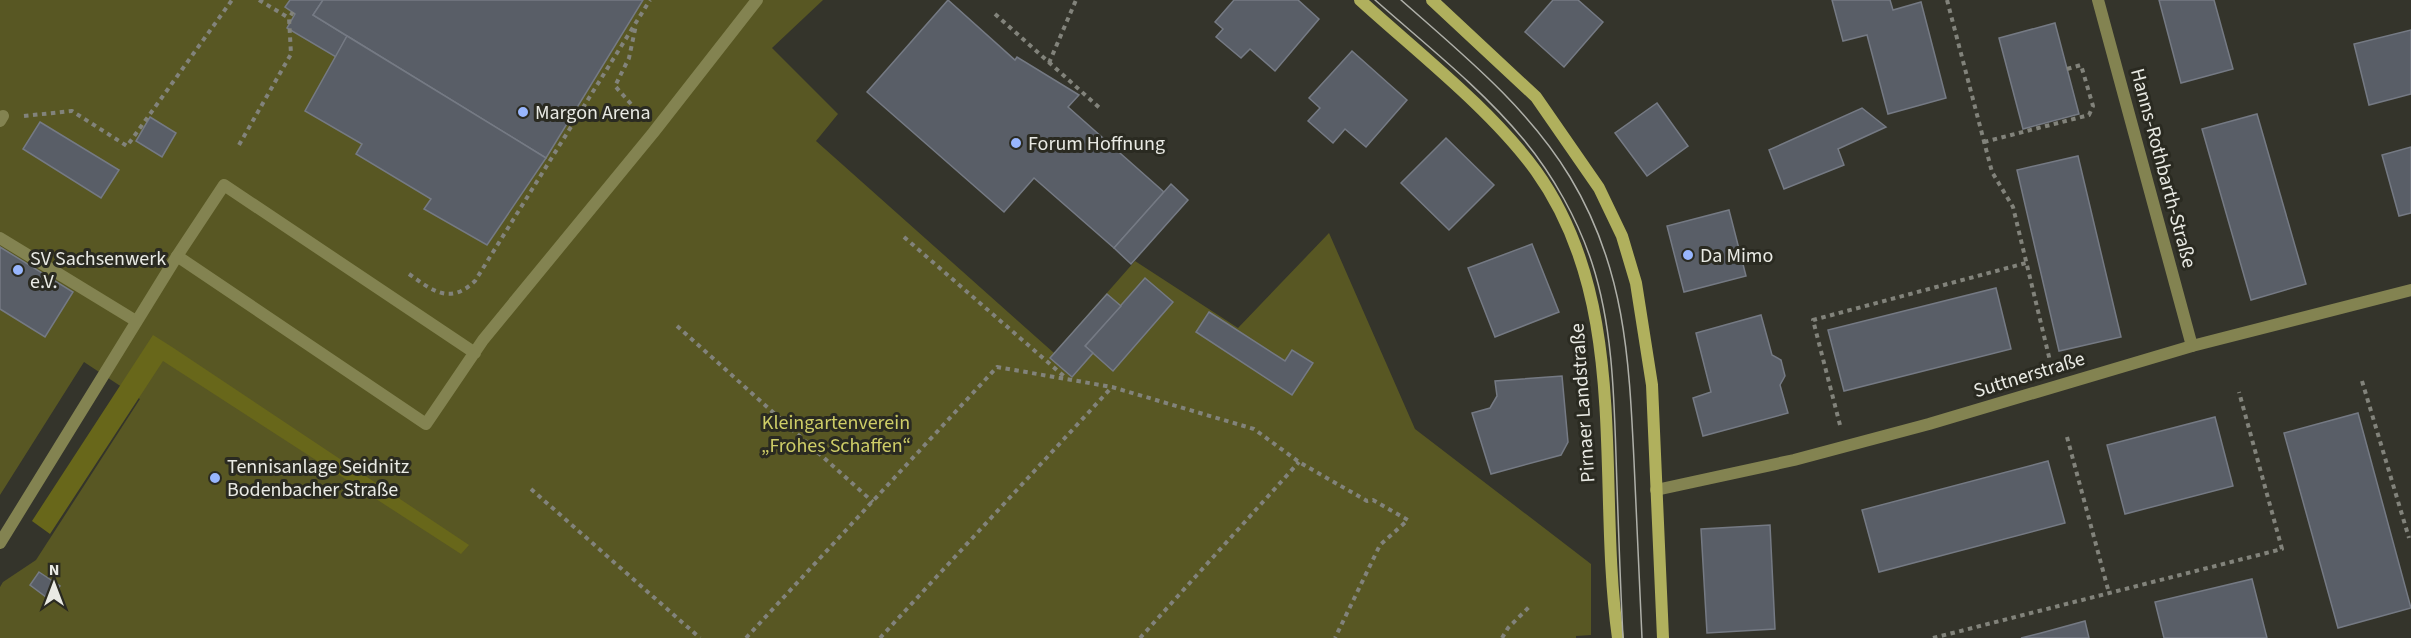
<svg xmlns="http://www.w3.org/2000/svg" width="2411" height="638" font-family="'Source Sans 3',sans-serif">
  <rect width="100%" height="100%" fill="#34342b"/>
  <polygon fill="#585723" points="0,0 823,0 772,48 838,114 816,141 1054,353 1135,261 1238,328 1329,233 1415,429 1591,564 1591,635 1576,636 1576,638 0,638 0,587 3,582 36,560 140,399 84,362 0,495"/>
  <polygon fill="#68671a" points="153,335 172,347 469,545 461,554 163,361 50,534 32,521"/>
  <g fill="#595e67" stroke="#757a84" stroke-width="1.5">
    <polygon points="290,0 323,0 313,15 347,36 336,57 287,28 295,14 285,7"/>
    <polygon points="323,0 643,0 546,158 313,15"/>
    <polygon points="948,0 1015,60 1017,57 1079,95 1068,107 1164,192 1114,248 1034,178 1004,212 867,92"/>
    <polygon points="1234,0 1298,0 1319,19 1275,71 1250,49 1241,58 1216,37 1223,29 1215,22"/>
    <polygon points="1553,0 1578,0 1603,22 1564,67 1525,32"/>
    <polygon points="1832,0 1890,0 1893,10 1921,2 1946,98 1888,114 1867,35 1843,41"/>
    <polygon points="2159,0 2214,0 2233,69 2181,83"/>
    <polygon points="2055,23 2079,114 2023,129 1999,38"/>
    <polygon points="2411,30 2411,94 2369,105 2354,44"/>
    <polygon points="347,36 546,158 487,245 424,209 431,199 356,154 362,144 305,111"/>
    <polygon points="1352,51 1407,100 1366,147 1345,129 1333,143 1308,121 1320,108 1309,98"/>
    <polygon points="1657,103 1688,146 1647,176 1615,133"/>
    <polygon points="1862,108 1886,127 1838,149 1844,165 1784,189 1769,150"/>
    <polygon points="2257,114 2306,284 2251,300 2202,129"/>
    <polygon points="150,117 176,133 162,157 136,141"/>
    <polygon points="40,122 119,170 101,198 23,149"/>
    <polygon points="1446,138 1494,185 1449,230 1401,183"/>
    <polygon points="2411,147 2411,213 2399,216 2382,155"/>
    <polygon points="2078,156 2121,337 2059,351 2017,170"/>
    <polygon points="1171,184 1188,200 1131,264 1114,248"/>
    <polygon points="1729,210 1746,276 1684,292 1667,226"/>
    <polygon points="1532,244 1559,312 1495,337 1468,268"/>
    <polygon points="0,247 73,292 45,337 0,309"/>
    <polygon points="1145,278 1173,302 1113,371 1085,346"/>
    <polygon points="1996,288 2011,349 1844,391 1828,330"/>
    <polygon points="1107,294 1121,306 1085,346 1093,353 1072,377 1050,358"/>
    <polygon points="1209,312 1285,361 1292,350 1313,363 1292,395 1196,332"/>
    <polygon points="1761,315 1772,355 1781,360 1785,376 1780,385 1788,413 1703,436 1693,398 1711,392 1696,333"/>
    <polygon points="1562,376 1568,442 1561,455 1491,474 1472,413 1490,408 1497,396 1495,381"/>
    <polygon points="2358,413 2411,608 2338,628 2284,433"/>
    <polygon points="2215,417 2233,486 2125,514 2107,445"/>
    <polygon points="2048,461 2065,523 1879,572 1862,510"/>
    <polygon points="1770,525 1775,629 1707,633 1701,529"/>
    <polygon points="39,572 60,586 50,600 30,585"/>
    <polygon points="2252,579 2267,638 2164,638 2155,602"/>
    <polygon points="2085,621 2089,638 2021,638 2041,633"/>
  </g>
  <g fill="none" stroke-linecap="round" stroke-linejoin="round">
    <g stroke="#82837b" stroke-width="4" stroke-dasharray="4.5 4.5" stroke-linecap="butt">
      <polyline points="259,0 289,18"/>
      <polyline points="1947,0 1992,172 2013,207 2051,365"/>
      <polyline points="995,14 1102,110"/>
      <polyline points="1049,63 1076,0"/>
      <polyline points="631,104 615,86 629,58 636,25"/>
      <polyline points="24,116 72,111 127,146 232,0"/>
      <polyline points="1984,142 2089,115 2093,106 2081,65 2067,69"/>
      <polyline points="239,145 291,54 289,18 293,12"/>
      <polyline points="904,237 1066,378"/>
      <path d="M409 274C433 291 450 305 475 281L650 0"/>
      <polyline points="677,326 873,502"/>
      <polyline points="2362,381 2409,538"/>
      <polyline points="1840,425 1813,320 2026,263"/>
      <polyline points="2067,437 2109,593"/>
      <polyline points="531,489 700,638"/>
      <polyline points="746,638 997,367 1112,387 1254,429 1299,462 1367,501 1373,500 1408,520 1380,545 1335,638"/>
      <polyline points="880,638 1112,387"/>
      <polyline points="1140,638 1299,462"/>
      <polyline points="1502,638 1508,628 1530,606"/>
      <polyline points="1933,638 2282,549 2239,392"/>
    </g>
    <g stroke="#838351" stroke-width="12">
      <polyline points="0,121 3,116"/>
      <polyline points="0,238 136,321"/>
      <polyline points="475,353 224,185 177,256 426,424 483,340 653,133 757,0"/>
      <polyline points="0,543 177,256"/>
    </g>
    <g stroke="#838351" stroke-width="12">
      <polyline points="2098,0 2192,346"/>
      <polyline points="1656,490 1794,460 1929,424 2192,346 2411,290"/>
    </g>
    <g stroke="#b0b05d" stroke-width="12">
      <path d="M1360 0C1416 51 1492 110 1536 171 1632 305 1596 483 1618 638"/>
      <polyline points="1432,0 1536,97 1599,188 1622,236 1636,283 1652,385 1663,638"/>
    </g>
    <g stroke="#afb0a9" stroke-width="1.5">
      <path d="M1375 0C1426 45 1481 88 1524 140 1553 175 1578 220 1592 263 1612 324 1614 392 1616 456 1618 517 1620 577 1623 638"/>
      <path d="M1401 0C1461 53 1528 107 1570 177 1625 268 1629 358 1634 461 1637 520 1639 579 1642 638"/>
    </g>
  </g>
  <g fill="#98b6fd" stroke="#2a2a21" stroke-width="2">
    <circle cx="523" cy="112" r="6"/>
    <circle cx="1016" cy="143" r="6"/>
    <circle cx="1688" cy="255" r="6"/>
    <circle cx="18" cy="270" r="6"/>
    <circle cx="215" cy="478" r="6"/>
  </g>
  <g text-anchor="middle" stroke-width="6" stroke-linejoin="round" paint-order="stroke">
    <g font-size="20" fill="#e9eae4" stroke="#2a2a21" text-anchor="start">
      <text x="535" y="119">Margon Arena</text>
      <text x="1028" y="150">Forum Hoffnung</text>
      <text x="1700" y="262">Da Mimo</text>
      <text x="30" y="265">SV Sachsenwerk<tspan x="30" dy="23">e.V.</tspan></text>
      <text x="227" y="473">Tennisanlage Seidnitz<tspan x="227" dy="23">Bodenbacher Straße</tspan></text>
    </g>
    <g font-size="20" fill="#e9eae4" stroke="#2a2a21">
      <text transform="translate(2164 168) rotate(75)" y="7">Hanns-Rothbarth-Straße</text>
      <text transform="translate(2029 374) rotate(-17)" y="7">Suttnerstraße</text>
      <text transform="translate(1582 403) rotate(-94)" y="7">Pirnaer Landstraße</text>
    </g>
    <g font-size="20" fill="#cecd67" stroke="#2a2a21">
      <text x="836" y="429">Kleingartenverein<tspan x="836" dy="23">„Frohes Schaffen“</tspan></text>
    </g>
  </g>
  <g transform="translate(54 584)" stroke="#2a2a21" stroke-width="4.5" paint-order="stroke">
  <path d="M0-4.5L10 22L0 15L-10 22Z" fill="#e9eae4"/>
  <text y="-9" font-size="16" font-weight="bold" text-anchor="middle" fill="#e9eae4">N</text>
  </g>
</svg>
